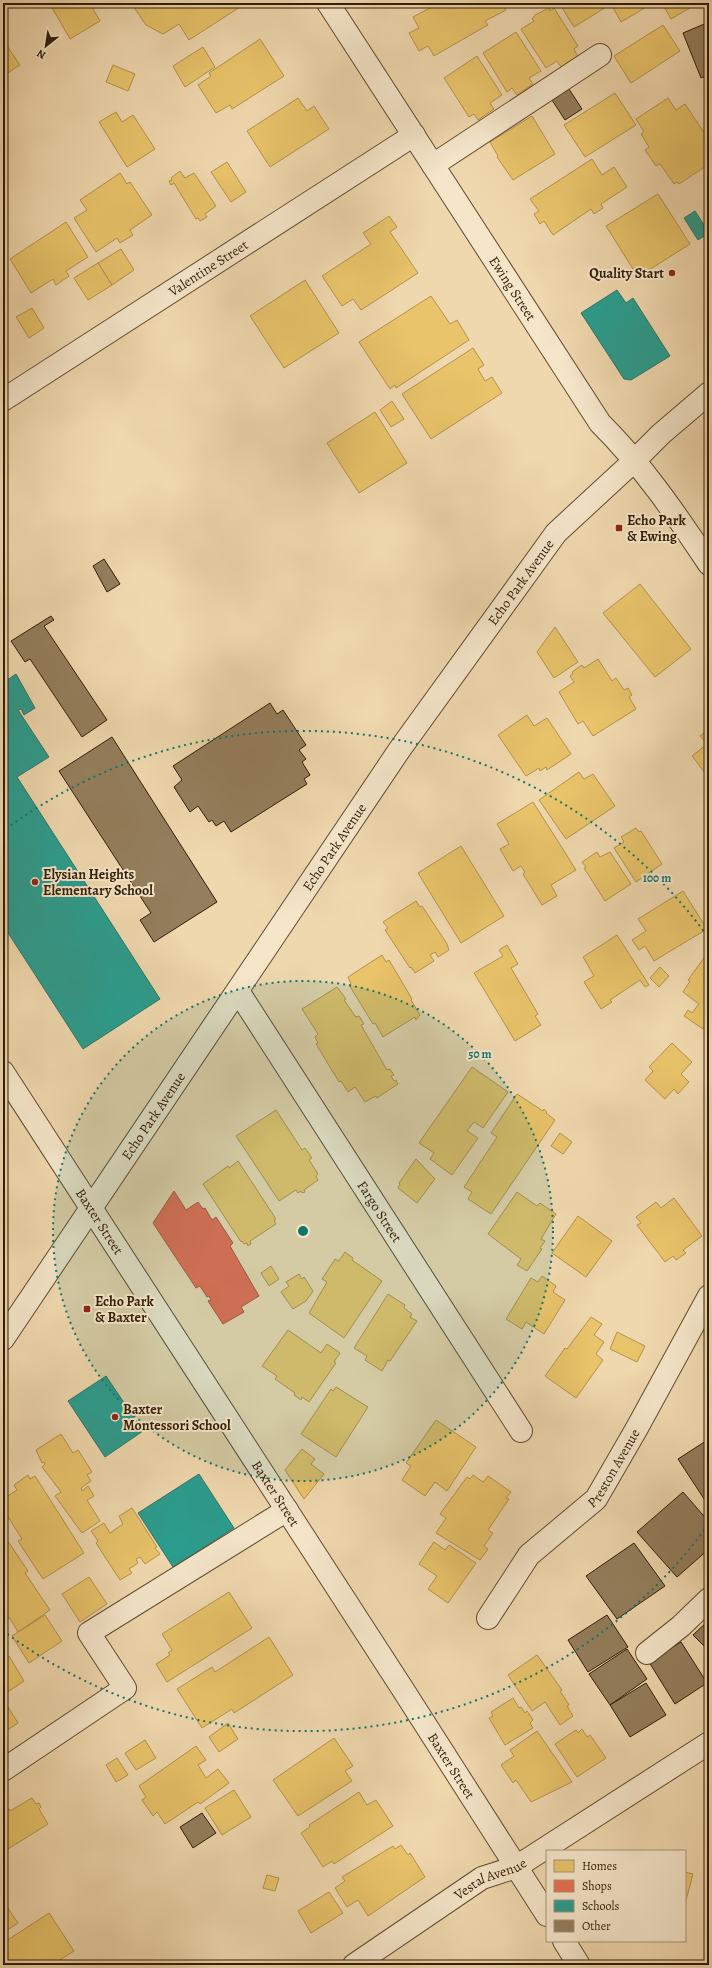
<svg xmlns="http://www.w3.org/2000/svg" width="712" height="1968" font-family="Alegreya,serif">
  <rect width="100%" height="100%" fill="#f0d8ae"/>
  <filter id="stains"><feTurbulence type="fractalNoise" baseFrequency=".005" numOctaves="4"/><feColorMatrix values="0 0 0 0 .2 0 0 0 0 .09 0 0 0 0 .02 0 0 0 .5 -.17"/></filter>
  <radialGradient id="worn" r=".72"><stop offset=".6" stop-color="#630" stop-opacity="0"/><stop offset="1" stop-color="#630" stop-opacity=".3"/></radialGradient>
  <g fill="#e9c46a" stroke="#b2924c">
    <polygon points="57,3 92,3 94,6 92,7 100,21 70,39 51,6"/>
    <polygon points="138,3 240,3 238,4 240,7 189,40 179,24 163,34 146,25 133,6"/>
    <polygon points="439,3 502,3 506,10 485,21 488,25 479,30 434,56 428,46 419,51 409,33 419,28 413,17"/>
    <polygon points="565,3 649,3 650,5 621,22 611,4 574,27 561,6"/>
    <polygon points="662,3 698,3 671,19"/>
    <polygon points="549,8 550,11 554,8 578,46 574,49 578,57 561,67 557,61 546,68 521,29 534,21 532,19 535,15"/>
    <polygon points="663,25 680,51 631,83 614,56"/>
    <polygon points="516,32 541,71 529,78 533,84 517,95 512,88 507,92 483,53"/>
    <polygon points="260,39 284,76 232,109 230,105 216,113 198,85 211,76 209,73"/>
    <polygon points="3,40 20,65 3,76"/>
    <polygon points="203,47 215,67 185,87 173,66"/>
    <polygon points="477,56 502,95 490,103 494,109 478,120 474,114 469,117 444,78"/>
    <polygon points="113,65 135,74 128,91 106,82"/>
    <polygon points="615,93 636,125 585,157 564,125"/>
    <polygon points="298,98 307,111 314,106 329,129 270,167 247,131"/>
    <polygon points="668,98 676,110 685,104 709,140 709,164 679,184 677,182 674,184 660,164 656,166 645,150 649,147 641,134 644,132 636,119"/>
    <polygon points="116,112 122,122 133,115 155,149 127,167 99,122"/>
    <polygon points="532,116 555,154 513,180 497,157 498,156 490,142"/>
    <polygon points="592,159 602,175 614,167 627,187 601,204 603,208 594,214 591,209 553,235 544,221 540,224 534,214 539,211 530,199"/>
    <polygon points="227,162 246,192 231,202 211,172"/>
    <polygon points="180,171 185,178 194,173 216,206 205,214 207,217 200,221 198,218 196,219 174,183 171,185 169,181 172,180 171,178"/>
    <polygon points="120,173 127,184 130,182 152,215 130,230 133,235 120,243 117,238 96,252 74,218 87,210 80,200"/>
    <polygon points="658,194 690,244 638,277 606,226"/>
    <polygon points="709,203 709,224 704,216 709,213 704,206"/>
    <polygon points="389,216 397,227 390,232 418,273 361,310 353,299 342,306 322,276 371,244 363,233"/>
    <polygon points="66,222 88,257 66,271 69,276 56,285 53,279 31,293 10,259"/>
    <polygon points="121,249 134,270 112,285 98,263"/>
    <polygon points="98,263 112,285 88,300 74,278"/>
    <polygon points="305,280 339,333 284,368 250,316"/>
    <polygon points="431,296 450,324 457,320 469,340 396,388 395,385 390,389 359,342"/>
    <polygon points="32,308 44,328 29,338 16,317"/>
    <polygon points="473,348 484,365 478,369 485,381 492,377 502,393 431,439 402,394"/>
    <polygon points="392,401 404,419 391,427 380,410"/>
    <polygon points="375,412 407,463 359,493 327,443"/>
    <polygon points="640,584 691,649 655,677 603,613"/>
    <polygon points="555,627 578,662 554,678 537,652"/>
    <polygon points="598,659 612,681 616,678 624,690 628,688 632,695 629,697 636,709 593,736 583,721 578,724 559,692 574,682 570,676 573,674 572,672 582,665 584,668"/>
    <polygon points="527,715 534,726 547,718 571,754 547,770 546,767 540,771 539,768 526,776 498,735"/>
    <polygon points="709,729 709,778 692,756 707,744 700,736"/>
    <polygon points="579,772 584,779 593,774 615,806 566,839 539,800"/>
    <polygon points="533,802 576,870 551,885 557,896 542,905 523,874 525,872 521,866 513,871 500,849 509,844 497,824"/>
    <polygon points="636,828 639,832 641,831 662,864 636,882 614,848 624,842 621,837"/>
    <polygon points="461,846 504,916 461,943 418,873"/>
    <polygon points="597,852 600,857 610,852 631,884 605,901 584,868 586,867 582,862"/>
    <polygon points="683,891 707,929 654,961 645,946 639,950 632,940 646,931 638,919"/>
    <polygon points="416,901 420,907 422,906 447,944 449,950 438,957 435,952 430,955 434,961 415,973 411,967 410,968 385,930 388,928 383,922"/>
    <polygon points="617,935 649,985 645,987 640,980 610,1000 612,1002 601,1009 584,982 594,976 583,957"/>
    <polygon points="507,945 518,964 511,968 538,1014 535,1016 541,1025 515,1041 474,973 503,956 499,950"/>
    <polygon points="709,951 709,1022 703,1029 684,1016 688,1010 692,1013 699,1004 683,992 690,981 688,980"/>
    <polygon points="382,955 386,962 389,960 412,999 411,1000 420,1015 416,1020 415,1017 383,1037 375,1023 373,1024 349,985 351,984 348,977"/>
    <polygon points="660,967 669,976 659,987 650,978"/>
    <polygon points="337,987 346,999 344,1000 356,1017 359,1016 364,1024 361,1025 387,1070 390,1069 394,1075 391,1076 394,1081 396,1080 398,1084 377,1098 376,1096 365,1102 355,1087 348,1092 341,1081 339,1082 316,1044 318,1043 315,1037 318,1034 302,1009"/>
    <polygon points="672,1043 692,1062 681,1074 689,1082 678,1094 674,1089 665,1099 645,1080 653,1071 649,1067"/>
    <polygon points="472,1067 508,1092 483,1128 474,1122 467,1131 478,1138 452,1175 430,1159 434,1153 419,1143"/>
    <polygon points="517,1094 543,1111 544,1109 547,1112 546,1113 555,1120 491,1214 468,1199 472,1192 464,1187 497,1137 491,1133"/>
    <polygon points="276,1110 302,1150 305,1148 312,1158 309,1160 318,1174 316,1176 318,1180 304,1190 305,1192 302,1193 301,1191 298,1193 296,1190 279,1201 236,1136"/>
    <polygon points="560,1133 572,1142 563,1154 551,1146"/>
    <polygon points="416,1159 435,1179 417,1203 398,1188 400,1184 399,1183"/>
    <polygon points="238,1161 276,1219 274,1220 276,1224 250,1241 251,1244 248,1246 247,1243 244,1244 242,1241 241,1242 203,1184 228,1166 229,1168"/>
    <polygon points="517,1192 537,1206 540,1203 556,1214 541,1239 545,1241 540,1248 542,1249 527,1271 517,1265 521,1259 488,1234"/>
    <polygon points="674,1198 702,1236 683,1250 686,1253 676,1260 673,1256 665,1262 637,1225 641,1223 636,1217 656,1202 661,1208"/>
    <polygon points="578,1216 612,1241 586,1277 552,1253"/>
    <polygon points="345,1252 353,1258 352,1260 382,1281 344,1338 309,1313 327,1282 322,1279 335,1259 339,1261"/>
    <polygon points="271,1266 279,1279 269,1286 261,1273"/>
    <polygon points="299,1274 302,1279 304,1277 313,1291 306,1301 293,1309 281,1292 289,1286 286,1282"/>
    <polygon points="542,1276 556,1286 553,1292 565,1300 544,1334 526,1322 522,1329 506,1319 531,1278 538,1282"/>
    <polygon points="388,1294 405,1305 404,1308 412,1314 410,1317 417,1321 390,1361 388,1360 382,1371 365,1360 367,1356 354,1348"/>
    <polygon points="591,1317 602,1324 594,1335 604,1342 596,1354 603,1360 576,1398 545,1376 565,1348 567,1349"/>
    <polygon points="288,1330 321,1353 327,1344 340,1353 334,1362 336,1363 309,1402 302,1397 301,1400 294,1395 295,1393 275,1379 277,1376 262,1366"/>
    <polygon points="617,1332 645,1346 637,1362 610,1349"/>
    <polygon points="336,1387 368,1407 336,1457 301,1434 331,1389 333,1391"/>
    <polygon points="436,1420 476,1447 447,1491 435,1482 425,1496 402,1480 411,1466 406,1463"/>
    <polygon points="61,1434 73,1453 78,1450 92,1472 87,1475 91,1481 81,1488 82,1491 88,1486 94,1496 87,1500 100,1521 82,1533 55,1496 61,1492 42,1467 45,1464 44,1462 42,1463 36,1450"/>
    <polygon points="302,1449 315,1459 311,1464 324,1474 304,1499 285,1470"/>
    <polygon points="28,1475 30,1479 35,1476 84,1553 43,1579 18,1541 22,1539 3,1509 3,1499 17,1490 14,1485"/>
    <polygon points="473,1475 483,1482 488,1476 511,1492 506,1498 509,1499 488,1530 493,1533 484,1546 488,1549 480,1560 436,1533 446,1518 440,1514 467,1477 470,1479"/>
    <polygon points="132,1508 157,1547 155,1548 160,1554 145,1564 140,1557 136,1559 138,1563 129,1569 132,1573 120,1580 96,1543 98,1541 91,1531 104,1523 110,1533 123,1524 119,1516"/>
    <polygon points="3,1534 28,1571 25,1573 50,1610 18,1632 9,1617 3,1621"/>
    <polygon points="434,1542 445,1550 449,1545 476,1563 448,1603 428,1589 437,1576 419,1564"/>
    <polygon points="89,1577 107,1604 80,1622 62,1594"/>
    <polygon points="229,1592 252,1628 167,1682 156,1664 170,1655 168,1653 172,1650 162,1634"/>
    <polygon points="45,1615 62,1641 29,1663 12,1636"/>
    <polygon points="269,1637 293,1675 234,1713 232,1709 202,1728 177,1689 212,1667 215,1672"/>
    <polygon points="537,1655 562,1690 560,1691 569,1705 567,1706 573,1716 560,1725 545,1702 532,1711 508,1675"/>
    <polygon points="9,1656 24,1681 3,1695 3,1659"/>
    <polygon points="513,1698 519,1708 521,1707 525,1713 527,1711 533,1720 530,1723 533,1728 505,1745 489,1718 493,1716 491,1712"/>
    <polygon points="3,1699 18,1723 3,1733"/>
    <polygon points="228,1723 238,1739 219,1752 209,1737"/>
    <polygon points="582,1729 587,1737 590,1735 606,1758 577,1777 555,1744 576,1730 578,1733"/>
    <polygon points="537,1731 572,1782 531,1802 516,1780 513,1783 501,1765 514,1756 510,1750"/>
    <polygon points="334,1738 353,1766 345,1771 352,1781 298,1816 273,1780"/>
    <polygon points="145,1740 156,1758 136,1770 125,1753"/>
    <polygon points="196,1746 206,1760 198,1765 206,1778 218,1769 229,1783 200,1804 198,1802 165,1824 157,1812 153,1816 142,1800 146,1797 139,1786"/>
    <polygon points="117,1758 128,1775 116,1782 106,1765"/>
    <polygon points="234,1790 251,1817 222,1835 205,1808"/>
    <polygon points="359,1792 367,1805 376,1800 393,1826 334,1864 332,1861 323,1867 301,1833 310,1827 309,1825"/>
    <polygon points="32,1798 36,1804 39,1803 41,1807 39,1809 48,1824 3,1852 3,1813 9,1809 10,1811"/>
    <polygon points="401,1845 408,1855 410,1853 425,1877 368,1916 358,1900 347,1907 335,1888 345,1881 342,1877 393,1846 395,1849"/>
    <polygon points="685,1872 693,1874 685,1904"/>
    <polygon points="267,1875 279,1878 275,1891 263,1888"/>
    <polygon points="329,1892 343,1913 311,1933 298,1911"/>
    <polygon points="3,1901 18,1923 3,1933"/>
    <polygon points="49,1913 74,1951 52,1965 3,1965 3,1943"/>
  </g>
  <polygon fill="#e76f51" stroke="#b0563a" points="174,1191 186,1210 198,1202 203,1209 205,1208 212,1220 216,1217 233,1243 230,1246 259,1296 241,1307 244,1312 223,1324 208,1301 211,1300 209,1296 207,1297 200,1286 196,1288 153,1223"/>
  <g fill="#2a9d8f" stroke="#2c7666">
    <polygon points="695,211 709,233 698,240 684,218"/>
    <polygon points="617,290 626,303 633,298 670,356 631,380 624,379 581,313"/>
    <polygon points="16,674 35,708 24,715 21,709 18,710 49,757 17,777 160,999 83,1049 3,925 3,683"/>
    <polygon points="106,1376 143,1431 105,1457 68,1401"/>
    <polygon points="199,1474 234,1528 173,1567 138,1513"/>
  </g>
  <g fill="#947e5d" stroke="#301c05">
    <polygon points="709,22 709,75 701,78 683,33"/>
    <polygon points="569,89 582,109 565,120 552,100"/>
    <polygon points="104,559 120,584 107,592 93,566"/>
    <polygon points="51,616 54,620 44,626 107,720 82,737 30,659 25,662 11,641"/>
    <polygon points="270,703 277,714 283,710 306,745 299,750 306,759 302,762 310,775 304,779 307,784 231,832 224,821 216,826 212,820 209,822 198,806 190,812 174,787 182,780 173,766"/>
    <polygon points="112,737 217,902 154,942 140,920 151,913 59,771"/>
    <polygon points="709,1439 709,1504 708,1505 678,1459"/>
    <polygon points="683,1492 709,1522 709,1549 677,1577 637,1532"/>
    <polygon points="634,1543 665,1586 617,1619 586,1576"/>
    <polygon points="607,1615 628,1647 588,1672 568,1640"/>
    <polygon points="709,1620 709,1651 693,1635"/>
    <polygon points="681,1642 707,1683 675,1704 649,1662"/>
    <polygon points="627,1649 647,1679 610,1705 589,1674"/>
    <polygon points="646,1683 666,1715 630,1737 610,1705"/>
    <polygon points="202,1813 216,1833 193,1848 180,1827"/>
  </g>
  <g fill="none" stroke-linecap="round" stroke-linejoin="round">
    <defs>
      <g id="minor">
        <path id="s1" d="M328 3 600 423C643 466 675 513 709 564"/>
        <polyline points="433,165 600,55"/>
        <path id="s2" d="M3 400 414 135"/>
        <path id="s3" d="M238 991 521 1431"/>
        <path id="s4" d="M3 1072 402 1688 547 1915"/>
        <path id="s5" d="M3 1339 400 749 556 533 635 460 661 434 709 393"/>
        <path id="s6" d="M488 1618 529 1555 596 1499 637 1428 709 1296"/>
        <polyline points="647,1653 681,1626 709,1599"/>
        <polyline points="3,1770 125,1688 89,1633 287,1510"/>
        <polyline points="564,1941 579,1965"/>
        <path id="s7" d="M354 1965 482 1878 516 1867 709 1743"/>
      </g>
    </defs>
    <use href="#minor" stroke="#604b2f" stroke-width="24"/>
    <use href="#minor" stroke="#f5e6ca" stroke-width="22"/>
  </g>
  <circle cx="303" cy="1231" r="250" fill="#0f766e" fill-opacity=".12"/>
  <g fill="none" stroke="#0f766e" stroke-width="2" stroke-dasharray="2 4">
    <circle cx="303" cy="1231" r="250"/>
    <path d="M708 1525A500 500 0 0 1 6 1633M6 829A500 500 0 0 1 708 937"/>
  </g>
  <g fill="#8f2418" stroke="#f5e6ca" stroke-width="1.5">
    <circle cx="672" cy="273" r="4"/>
    <rect x="615" y="524" width="8" height="8" rx="2"/>
    <circle cx="35" cy="882" r="4"/>
    <rect x="83" y="1305" width="8" height="8" rx="2"/>
    <circle cx="115" cy="1417" r="4"/>
  </g>
  <g text-anchor="middle" stroke-width="4" stroke-linejoin="round" paint-order="stroke">
    <g font-size="14" fill="#301c05" stroke="#f5e6ca">
      <text dy="5" stroke="none"><textPath href="#s2" startOffset="244">Valentine Street</textPath></text>
      <text dy="5" stroke="none"><textPath href="#s1" startOffset="340">Ewing Street</textPath></text>
      <text dy="5" stroke="none"><textPath href="#s5" startOffset="917">Echo Park Avenue</textPath></text>
      <text dy="5" stroke="none"><textPath href="#s5" startOffset="593">Echo Park Avenue</textPath></text>
      <text dy="5" stroke="none"><textPath href="#s5" startOffset="269">Echo Park Avenue</textPath></text>
      <text dy="5" stroke="none"><textPath href="#s3" startOffset="262">Fargo Street</textPath></text>
      <text dy="5" stroke="none"><textPath href="#s4" startOffset="178">Baxter Street</textPath></text>
      <text dy="5" stroke="none"><textPath href="#s6" startOffset="198">Preston Avenue</textPath></text>
      <text dy="5" stroke="none"><textPath href="#s4" startOffset="502">Baxter Street</textPath></text>
      <text dy="5" stroke="none"><textPath href="#s4" startOffset="826">Baxter Street</textPath></text>
      <text dy="5" stroke="none"><textPath href="#s7" startOffset="162">Vestal Avenue</textPath></text>
    </g>
    <g font-size="14" font-weight="bold" fill="#301c05" stroke="#f5e6ca" text-anchor="start">
      <text x="664" y="278" text-anchor="end">Quality Start</text>
      <text x="627" y="525">Echo Park<tspan x="627" dy="16">&amp; Ewing</tspan></text>
      <text x="43" y="879">Elysian Heights<tspan x="43" dy="16">Elementary School</tspan></text>
      <text x="95" y="1306">Echo Park<tspan x="95" dy="16">&amp; Baxter</tspan></text>
      <text x="123" y="1414">Baxter<tspan x="123" dy="16">Montessori School</tspan></text>
    </g>
  </g>
  <circle cx="303" cy="1231" r="6" fill="#0f766e" stroke="#f5e6ca" stroke-width="2"/>
  <g font-size="12" text-anchor="middle" font-weight="bold" fill="#0f766e" stroke="#f5e6ca" stroke-width="4" stroke-linejoin="round" paint-order="stroke">
    <text x="657" y="882">100 m</text>
    <text x="480" y="1058">50 m</text>
  </g>
  <rect width="712" height="1968" fill="none" stroke="#f0d8ae" stroke-width="16"/>
  <rect x="4" y="4" width="704" height="1960" fill="none" stroke="#301c05" stroke-width="2"/>
  <rect x="8" y="8" width="696" height="1952" fill="none" stroke="#301c05"/>
  <rect x="546" y="1850" width="140" height="92" fill="#f5e6ca" stroke="#a6957b"/>
  <rect x="554" y="1860" width="20" height="12" fill="#e9c46a" stroke="#a6957b"/>
  <text x="582" y="1870" font-size="12" fill="#301c05">Homes</text>
  <rect x="554" y="1880" width="20" height="12" fill="#e76f51" stroke="#a6957b"/>
  <text x="582" y="1890" font-size="12" fill="#301c05">Shops</text>
  <rect x="554" y="1900" width="20" height="12" fill="#2a9d8f" stroke="#a6957b"/>
  <text x="582" y="1910" font-size="12" fill="#301c05">Schools</text>
  <rect x="554" y="1920" width="20" height="12" fill="#947e5d" stroke="#a6957b"/>
  <text x="582" y="1930" font-size="12" fill="#301c05">Other</text>
  <g transform="translate(46 46) rotate(210)" stroke="#f5e6ca" stroke-width="3" paint-order="stroke">
  <path d="M0-3L7 15L0 10L-7 15Z" fill="#301c05"/>
  <text y="-6" font-size="11" font-weight="bold" text-anchor="middle" fill="#301c05">N</text>
  </g>
  <rect width="100%" height="100%" filter="url(#stains)"/>
  <rect width="100%" height="100%" fill="url(#worn)"/>
</svg>
